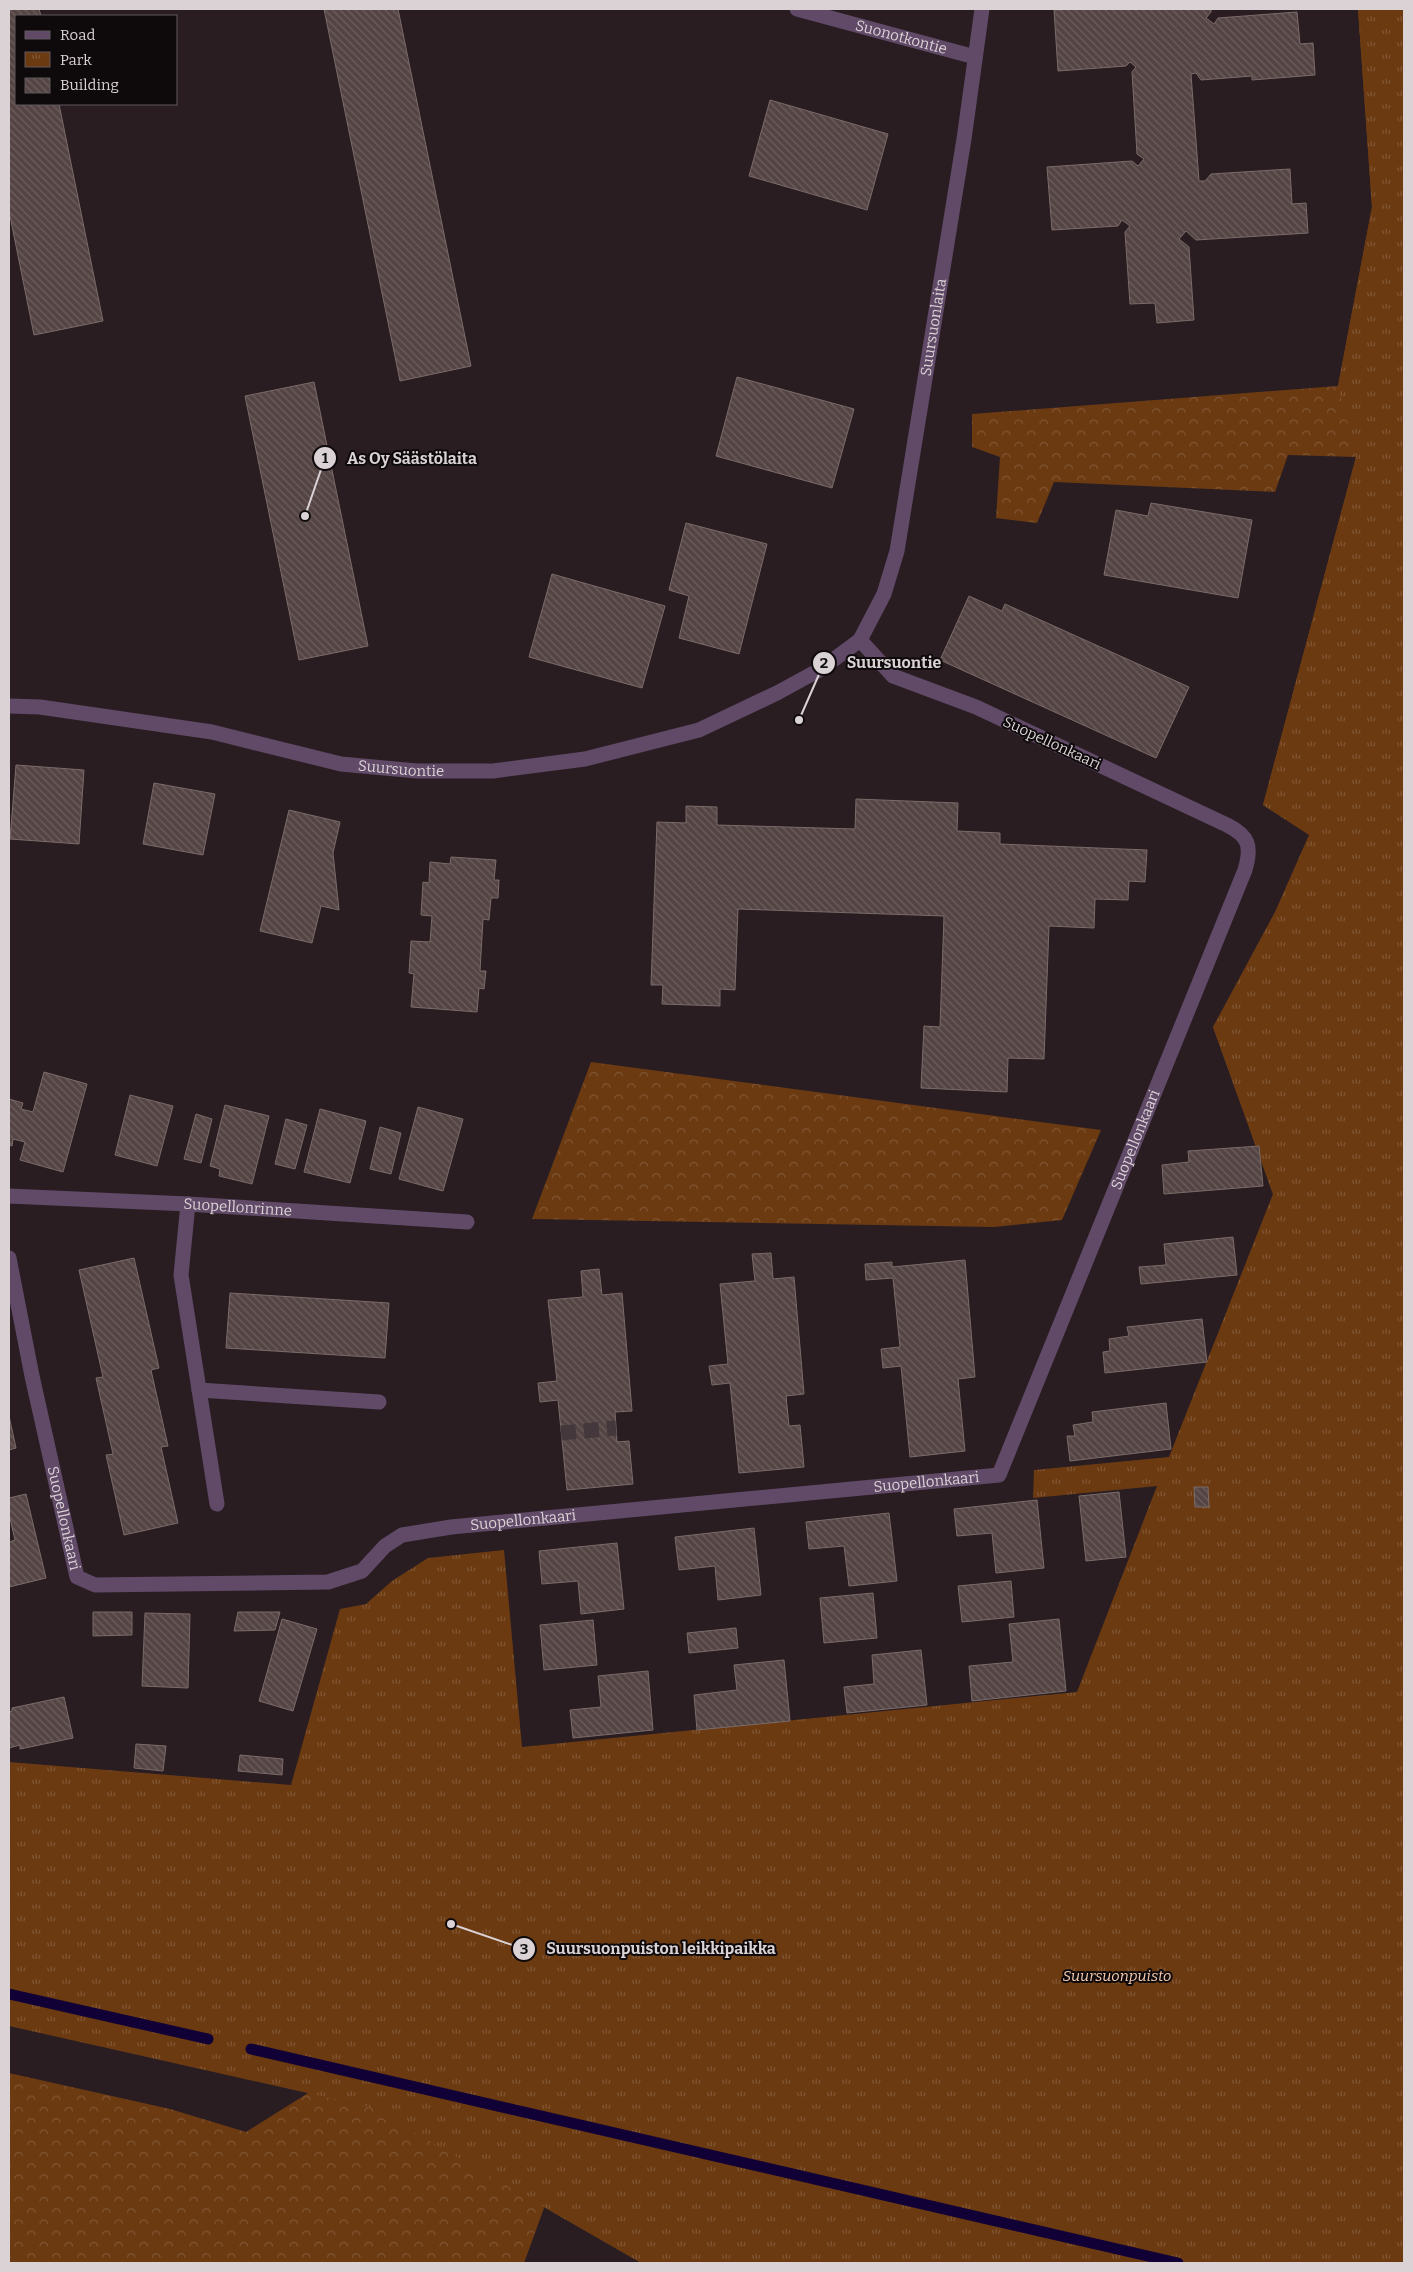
<svg xmlns="http://www.w3.org/2000/svg" width="1413" height="2272" font-family="Bitter,serif">
  <defs>
    <pattern id="forest-crowns" width="20" height="18" patternUnits="userSpaceOnUse" patternTransform="scale(1.25)"><rect width="20" height="18" fill="#6c3a11"/><path d="M2 6a3 3 0 1 1 6 0M12 15a3 3 0 1 1 6 0" fill="none" stroke="#805633"/></pattern>
    <pattern id="park-tufts" width="24" height="20" patternUnits="userSpaceOnUse" patternTransform="scale(1.25)"><rect width="24" height="20" fill="#6c3a11"/><path d="M3 7l-1-3M5 7V3M7 7l1-3M15 17l-1-3M17 17v-4M19 17l1-3" fill="none" stroke="#805633"/></pattern>
    <pattern id="building-back-hatch" width="6" height="6" patternUnits="userSpaceOnUse" patternTransform="scale(1.25)"><rect width="6" height="6" fill="#544544"/><path d="M-1 5l2 2M0 0l6 6M5-1l2 2" fill="none" stroke="#6c5f5e"/></pattern>
  </defs>
  <rect width="100%" height="100%" fill="#291d22"/>
  <g fill="url(#forest-crowns)">
    <polygon points="1358,9 1404,9 1404,1357 1273,1194 1213,1027 1323,843 1263,805 1356,457 1288,455 1275,492 1054,482 1037,523 996,518 1000,457 972,447 972,414 1338,386 1372,207"/>
    <polygon points="591,1062 1101,1130 1062,1220 994,1227 532,1219"/>
    <polygon points="356,2063 516,2167 544,2208 524,2263 9,2263 9,2073 170,2109 246,2132"/>
  </g>
  <polygon fill="url(#park-tufts)" points="1358,9 1404,9 1404,2263 641,2263 370,2107 9,2026 9,1762 291,1785 340,1609 366,1604 392,1581 428,1558 504,1550 522,1747 1077,1692 1157,1486 1033,1498 1034,1470 1169,1457 1273,1194 1213,1027 1275,912 1309,835 1263,805 1356,457 1338,386 1372,207"/>
  <g fill="none" stroke-linecap="round" stroke-linejoin="round">
    <g stroke="#100035" stroke-width="11">
      <polyline points="9,1994 208,2039"/>
      <polyline points="251,2049 1178,2263"/>
    </g>
  </g>
  <g fill="url(#building-back-hatch)" stroke="#7b6b69">
    <polygon points="9,9 39,9 41,16 16,16 16,104 59,104 103,321 34,335 9,211"/>
    <polygon points="324,9 398,9 471,366 400,381"/>
    <polygon points="1075,9 1211,9 1211,12 1206,18 1214,24 1218,18 1297,12 1300,44 1313,43 1315,75 1252,80 1252,76 1201,80 1196,73 1191,74 1199,181 1205,181 1211,174 1290,169 1292,204 1306,203 1308,233 1196,240 1186,231 1179,239 1189,247 1194,320 1157,323 1155,303 1130,304 1125,232 1130,226 1122,220 1118,226 1052,230 1047,167 1132,161 1138,166 1144,159 1137,154 1132,72 1136,67 1130,62 1126,66 1058,71 1054,10"/>
    <polygon points="770,100 888,134 867,210 749,176"/>
    <polygon points="737,377 854,409 832,488 716,456"/>
    <polygon points="314,382 368,646 299,660 245,396"/>
    <polygon points="1151,503 1252,520 1238,598 1104,575 1116,510 1148,516"/>
    <polygon points="686,523 767,544 739,654 679,638 689,596 669,590"/>
    <polygon points="552,574 665,606 642,688 529,657"/>
    <polygon points="969,596 1002,611 1005,604 1189,687 1156,758 940,660"/>
    <polygon points="16,765 84,770 79,844 10,839"/>
    <polygon points="154,783 215,794 203,855 143,844"/>
    <polygon points="856,799 958,803 957,831 1000,833 1000,844 1147,850 1145,882 1129,881 1128,900 1095,899 1094,928 1049,926 1044,1059 1008,1058 1007,1092 921,1088 924,1026 940,1027 944,916 738,909 735,990 720,989 720,1006 662,1004 663,985 651,985 657,822 686,823 686,806 717,807 717,825 855,829"/>
    <polygon points="289,810 340,822 333,853 339,910 321,906 312,943 260,931"/>
    <polygon points="451,857 496,860 494,880 499,880 498,898 491,898 489,920 483,919 480,971 486,971 484,989 479,988 477,1012 411,1007 414,974 409,973 411,941 430,942 432,916 421,915 423,882 429,883 430,862 450,864"/>
    <polygon points="44,1072 87,1084 63,1172 20,1160 25,1142 13,1139 12,1146 9,1145 9,1099 23,1103 21,1109 33,1112"/>
    <polygon points="130,1095 173,1106 157,1166 115,1155"/>
    <polygon points="225,1105 269,1116 252,1184 219,1176 220,1169 210,1166"/>
    <polygon points="418,1107 463,1119 443,1191 399,1179"/>
    <polygon points="320,1109 366,1121 350,1183 304,1172"/>
    <polygon points="196,1114 212,1119 201,1163 184,1159"/>
    <polygon points="286,1119 307,1125 295,1169 275,1164"/>
    <polygon points="380,1127 401,1133 391,1174 370,1169"/>
    <polygon points="1259,1146 1263,1186 1164,1194 1162,1165 1189,1162 1188,1151"/>
    <polygon points="1233,1237 1237,1275 1141,1284 1139,1267 1166,1265 1164,1244"/>
    <polygon points="771,1253 773,1279 794,1277 804,1394 786,1396 789,1426 800,1425 804,1467 739,1473 730,1383 712,1385 709,1366 728,1364 720,1284 755,1281 752,1254"/>
    <polygon points="134,1258 159,1368 151,1370 168,1446 161,1447 178,1523 124,1535 106,1455 113,1454 96,1378 103,1377 79,1270"/>
    <polygon points="965,1260 975,1377 958,1379 965,1451 910,1457 901,1366 883,1368 881,1349 900,1347 893,1278 866,1280 865,1264 892,1262 892,1267"/>
    <polygon points="599,1269 602,1295 622,1293 632,1411 615,1412 617,1442 629,1441 633,1484 567,1490 558,1400 540,1402 538,1383 557,1381 548,1300 583,1297 581,1271"/>
    <polygon points="230,1293 389,1303 385,1358 226,1348"/>
    <polygon points="1202,1319 1207,1362 1105,1373 1103,1352 1110,1351 1109,1339 1129,1336 1127,1327"/>
    <polygon points="1166,1403 1171,1449 1070,1461 1067,1436 1075,1436 1073,1425 1093,1422 1092,1412"/>
    <polygon points="9,1416 16,1448 9,1450"/>
    <polygon points="1194,1487 1208,1487 1209,1507 1195,1507"/>
    <polygon points="1119,1492 1126,1557 1086,1561 1079,1496"/>
    <polygon points="26,1494 46,1578 9,1587 9,1542 15,1540 9,1514 9,1498"/>
    <polygon points="1037,1500 1044,1568 996,1573 992,1533 957,1536 954,1509"/>
    <polygon points="889,1513 897,1581 849,1586 844,1546 809,1549 806,1522"/>
    <polygon points="754,1528 761,1595 718,1600 715,1566 679,1570 675,1537"/>
    <polygon points="617,1543 624,1609 581,1614 578,1581 542,1584 539,1551"/>
    <polygon points="1011,1581 1014,1617 962,1622 958,1586"/>
    <polygon points="873,1593 877,1638 824,1643 820,1598"/>
    <polygon points="93,1612 132,1612 132,1635 93,1636"/>
    <polygon points="238,1612 280,1612 275,1630 234,1631"/>
    <polygon points="145,1613 190,1614 188,1688 142,1686"/>
    <polygon points="282,1619 317,1629 293,1711 259,1701"/>
    <polygon points="1059,1619 1066,1691 972,1701 969,1666 1013,1662 1009,1624"/>
    <polygon points="593,1620 597,1665 544,1670 540,1625"/>
    <polygon points="736,1628 738,1648 689,1653 687,1633"/>
    <polygon points="921,1650 927,1705 847,1713 844,1687 874,1684 872,1655"/>
    <polygon points="784,1660 790,1721 697,1730 694,1695 737,1690 734,1665"/>
    <polygon points="648,1671 653,1730 573,1738 570,1710 601,1707 598,1676"/>
    <polygon points="64,1697 73,1738 20,1749 20,1745 9,1748 9,1712 12,1711 12,1708"/>
    <polygon points="136,1744 166,1746 163,1771 134,1768"/>
    <polygon points="240,1755 283,1759 282,1775 238,1771"/>
  </g>
  <g fill="none" stroke-linecap="round" stroke-linejoin="round">
    <polyline stroke="#44383d" stroke-width="15" stroke-dasharray="15 8" stroke-linecap="butt" points="561,1433 616,1428"/>
    <g stroke="#614a68" stroke-width="15">
      <path id="s1" d="M797 9 975 57"/>
      <path id="s2" d="M9 706 40 707 212 732 341 764 417 771H493L585 759 699 730 777 693 821 669 860 640 884 594 897 551 964 139 982 9"/>
      <path id="s3" d="M9 1196 188 1204 467 1222"/>
      <polyline points="188,1204 181,1275 217,1504"/>
      <path id="s4" d="M9 1258 32 1376 77 1577 95 1585 328 1582 362 1571 385 1546 402 1535 451 1527 999 1475 1245 870C1252 846 1249 836 1227 825L976 707 893 676 860 640"/>
      <polyline points="199,1390 379,1402"/>
    </g>
  </g>
  <g text-anchor="middle" stroke-width="4" stroke-linejoin="round" paint-order="stroke">
    <g font-size="15" fill="#dad2d5" stroke="#0e090b">
      <text dy="5" stroke="none"><textPath href="#s1" startOffset="108">Suonotkontie</textPath></text>
      <text dy="5" stroke="none"><textPath href="#s2" startOffset="1209">Suursuonlaita</textPath></text>
      <text transform="translate(1052 743) rotate(25)" y="5">Suopellonkaari</text>
      <text dy="5" stroke="none"><textPath href="#s2" startOffset="398">Suursuontie</textPath></text>
      <text dy="5" stroke="none"><textPath href="#s4" startOffset="1631">Suopellonkaari</textPath></text>
      <text dy="5" stroke="none"><textPath href="#s3" startOffset="229">Suopellonrinne</textPath></text>
      <text dy="5" stroke="none"><textPath href="#s4" startOffset="1196">Suopellonkaari</textPath></text>
      <text dy="5" stroke="none"><textPath href="#s4" startOffset="266">Suopellonkaari</textPath></text>
      <text dy="5" stroke="none"><textPath href="#s4" startOffset="791">Suopellonkaari</textPath></text>
    </g>
    <g font-size="15" font-style="italic" fill="#f4caae" stroke="#0e090b">
      <text x="1117" y="1981">Suursuonpuisto</text>
    </g>
  </g>
  <path fill="none" stroke="#dad2d5" stroke-width="2" d="M305 516L325 458M799 720L824 663M451 1924L524 1949"/>
  <g fill="#dad2d5" stroke="#0e090b" stroke-width="2">
    <circle cx="305" cy="516" r="5"/>
    <circle cx="799" cy="720" r="5"/>
    <circle cx="451" cy="1924" r="5"/>
    <circle cx="325" cy="458" r="12"/>
    <circle cx="824" cy="663" r="12"/>
    <circle cx="524" cy="1949" r="12"/>
  </g>
  <g font-size="15" text-anchor="middle" font-weight="bold" fill="#111">
    <text x="325" y="463">1</text>
    <text x="824" y="668">2</text>
    <text x="524" y="1954">3</text>
  </g>
  <g font-size="16" text-anchor="middle" font-weight="bold" fill="#dad2d5" stroke="#0e090b" stroke-width="4" stroke-linejoin="round" paint-order="stroke">
    <text x="412" y="464">As Oy Säästölaita</text>
    <text x="894" y="668">Suursuontie</text>
    <text x="661" y="1954">Suursuonpuiston leikkipaikka</text>
  </g>
  <rect width="1413" height="2272" fill="none" stroke="#dad2d5" stroke-width="20"/>
  <rect x="15" y="15" width="162" height="90" fill="#0e090b" stroke="#60595c"/>
  <rect x="25" y="31" width="25" height="8" fill="#614a68" stroke="#60595c"/>
  <text x="60" y="40" font-size="15" fill="#dad2d5">Road</text>
  <rect x="25" y="52" width="25" height="15" fill="url(#park-tufts)" stroke="#60595c"/>
  <text x="60" y="65" font-size="15" fill="#dad2d5">Park</text>
  <rect x="25" y="78" width="25" height="15" fill="url(#building-back-hatch)" stroke="#60595c"/>
  <text x="60" y="90" font-size="15" fill="#dad2d5">Building</text>
</svg>
